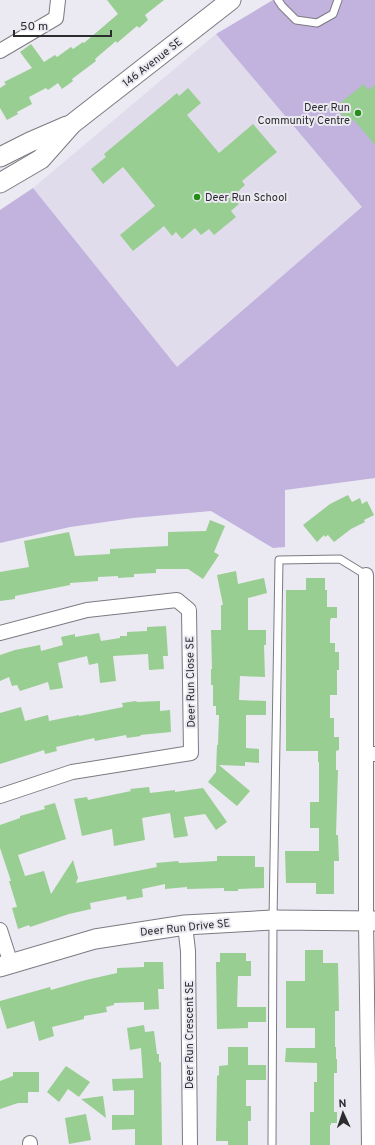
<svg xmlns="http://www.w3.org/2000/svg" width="375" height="1145" font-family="Overpass,sans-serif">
  <rect width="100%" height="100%" fill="#ebe9f1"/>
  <polygon fill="#e1dcec" points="216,34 363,207 176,368 33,188"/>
  <polygon fill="#c1b2de" points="273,0 375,0 375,478 285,490 285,547 273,548 211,511 133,518 70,527 0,543 0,210 33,188 177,367 362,207 216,34"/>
  <g fill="#98ce91">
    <polygon points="107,0 164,0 145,15 148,20 139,28 137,26 117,43 116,41 95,59 96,61 72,79 73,81 62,89 58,83 48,90 46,88 29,97 32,104 17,112 18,114 7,120 0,108 0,88 6,84 4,82 32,68 20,52 31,44 44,62 55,55 57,57 71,47 73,49 83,42 84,43 118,14"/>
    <polygon points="364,84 368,90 375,85 375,145 354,120 349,123 335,107"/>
    <polygon points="188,88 201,103 187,115 219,153 253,124 277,152 242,181 245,185 232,197 239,204 231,211 236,217 214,235 209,229 201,235 195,228 182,239 176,232 172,236 164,226 133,251 120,235 155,206 123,167 103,184 91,169 106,157 104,154 177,93 179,96"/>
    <polygon points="348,495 352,502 360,498 362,504 367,501 374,515 364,520 365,522 351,529 334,542 328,535 325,537 324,535 317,542 303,525 330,504"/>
    <polygon points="210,520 225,526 214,552 219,555 203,579 188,569 156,569 156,573 134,574 134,577 118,578 118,576 98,577 98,581 70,583 70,585 15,596 15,599 0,601 0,572 29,567 24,541 69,532 75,556 110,554 110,549 168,546 168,532 206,531"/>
    <polygon points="236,571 238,584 264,578 267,593 248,598 248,630 266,630 266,645 264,645 265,677 240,676 239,700 266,701 266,715 246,715 246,748 259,749 259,763 245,762 245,766 219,765 250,791 237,806 208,782 216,772 217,745 218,745 219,715 216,715 216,706 213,706 213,685 211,685 211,669 212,669 211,630 221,630 221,605 223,605 217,575"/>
    <polygon points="306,578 325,578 325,590 327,590 327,607 337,607 337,618 331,618 330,621 330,643 335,643 335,652 339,652 339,670 337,670 337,695 330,695 330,718 334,718 334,737 339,737 339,750 336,751 336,770 338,770 336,835 338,835 339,861 334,861 334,894 316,894 316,883 286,883 285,851 319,851 319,828 310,828 310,802 319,802 319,762 318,762 318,751 286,751 286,590 306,590"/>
    <polygon points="166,626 168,656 163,656 164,669 149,670 148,654 113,656 116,681 100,683 98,663 89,665 87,656 58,663 63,688 50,690 48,682 20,691 17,685 12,686 9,677 0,681 0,655 15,650 40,645 41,651 63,645 61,637 75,634 75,637 99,633 101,641 120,638 120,636 127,636 127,632 147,631 147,627"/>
    <polygon points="136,701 137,702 160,701 160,711 170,710 171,732 140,735 141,736 127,738 126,735 95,741 94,738 56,747 57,751 45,754 44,750 0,764 0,713 21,707 25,721 48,715 49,721 79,715 79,716 123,707 122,703"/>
    <polygon points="149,787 150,793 175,790 175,792 203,788 227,822 216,830 205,814 184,817 188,836 174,838 170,813 142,818 145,840 114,846 112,829 82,836 74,799 87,797 88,800 131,791 130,789"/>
    <polygon points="55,803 66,839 18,855 25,876 44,871 51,894 73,860 78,878 76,883 157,867 156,863 178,861 179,863 217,861 217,856 255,856 255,867 264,867 264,888 238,889 238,891 224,891 224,888 187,889 187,887 165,889 165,884 142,889 143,897 127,900 126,896 90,903 91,909 69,914 30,927 29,925 18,929 12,908 17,907 9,881 11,881 0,848 0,825 20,818 20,816 45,809 44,806"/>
    <polygon points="305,950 323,950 323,963 338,963 339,1011 335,1011 335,1047 336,1047 336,1059 337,1059 337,1073 334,1073 334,1112 337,1112 337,1123 331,1123 331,1125 330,1125 330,1145 310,1145 310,1112 314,1112 314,1082 317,1082 317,1063 285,1062 286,1048 315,1048 315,1028 286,1028 286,981 305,981"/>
    <polygon points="220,953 246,953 246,961 251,961 251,976 238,976 237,1007 266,1007 266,1022 248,1022 248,1028 217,1029 216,962 220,962"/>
    <polygon points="144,962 163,962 164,989 158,989 159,1009 144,1010 144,1002 114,1003 114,1005 106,1007 107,1012 84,1016 84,1019 52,1027 54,1036 39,1041 34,1021 7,1029 0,1006 0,1001 50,987 51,990 86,980 117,973 117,968 144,967"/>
    <polygon points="144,1025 145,1032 154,1031 157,1054 159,1054 159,1062 161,1062 162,1145 135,1145 135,1129 112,1130 112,1115 134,1115 134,1090 113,1091 112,1079 143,1078 141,1048 130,1050 127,1028"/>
    <polygon points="228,1047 248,1047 248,1065 266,1065 266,1080 246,1080 246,1106 251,1106 251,1121 248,1121 248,1145 228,1145 228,1141 216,1141 217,1076 219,1075 219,1066 228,1065"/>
    <polygon points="66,1066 90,1082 79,1097 68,1089 59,1102 47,1092"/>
    <polygon points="13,1072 39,1072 39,1092 28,1092 28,1103 18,1103 0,1109 0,1081 13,1076"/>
    <polygon points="103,1096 106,1118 81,1099"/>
    <polygon points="86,1114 91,1140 69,1144 65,1118"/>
  </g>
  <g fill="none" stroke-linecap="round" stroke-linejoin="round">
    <defs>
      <g id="lane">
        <polyline points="278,0 282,6 296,20 317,23 333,14 338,0"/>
        <polyline points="272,1145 273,920 279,560 340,559 366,575"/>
      </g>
      <g id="street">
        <polyline points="0,51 56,18 58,0"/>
        <polyline points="366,575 366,754"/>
        <polyline points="0,633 87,610 177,600 189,610 191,753 72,772 0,796"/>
        <polyline points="185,925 188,951 190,1145"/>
        <polyline points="0,930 11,964"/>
        <polyline points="30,1143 30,1145"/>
        <polyline points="369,1145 366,921 366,754 375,754"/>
      </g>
      <g id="secondary">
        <polyline points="0,157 30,142 67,126"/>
        <polyline points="0,183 41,159 72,124 231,0"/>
        <polyline points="0,967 95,939 185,925 273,920 375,921"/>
      </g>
    </defs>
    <use href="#lane" stroke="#7d7a82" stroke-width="9"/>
    <use href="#street" stroke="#7d7a82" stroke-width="16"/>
    <use href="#secondary" stroke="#7d7a82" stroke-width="21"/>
    <use href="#lane" stroke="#fff" stroke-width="7"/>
    <use href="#street" stroke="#fff" stroke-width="14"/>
    <use href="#secondary" stroke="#fff" stroke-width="19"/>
  </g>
  <g fill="#239015" stroke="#ebe9f1" stroke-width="1.5">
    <circle cx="358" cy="113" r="4"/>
    <circle cx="197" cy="197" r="4"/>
  </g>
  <g text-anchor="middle" stroke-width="4" stroke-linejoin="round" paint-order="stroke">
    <g font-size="11" fill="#2c2b2e" stroke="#ebe9f1">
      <text transform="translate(152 62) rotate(-38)" y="4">146 Avenue SE</text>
      <text transform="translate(190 682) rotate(-91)" y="4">Deer Run Close SE</text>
      <text transform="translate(185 927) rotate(-6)" y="4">Deer Run Drive SE</text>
      <text transform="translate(189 1035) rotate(-90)" y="4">Deer Run Crescent SE</text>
    </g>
    <g font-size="11" fill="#2c2b2e" stroke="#ebe9f1" text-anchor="end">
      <text x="350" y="111">Deer Run<tspan x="350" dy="13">Community Centre</tspan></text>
      <text x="205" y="201" text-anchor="start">Deer Run School</text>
    </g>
  </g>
  <g transform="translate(343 1113) rotate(357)" stroke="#ebe9f1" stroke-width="3" paint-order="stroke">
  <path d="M0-3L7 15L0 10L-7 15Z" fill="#2c2b2e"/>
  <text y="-6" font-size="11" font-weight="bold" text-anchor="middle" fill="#2c2b2e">N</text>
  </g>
  <path d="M14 30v6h97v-6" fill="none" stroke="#2c2b2e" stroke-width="2"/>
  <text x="20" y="30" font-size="12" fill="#2c2b2e" stroke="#ebe9f1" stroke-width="3" paint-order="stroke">50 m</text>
</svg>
